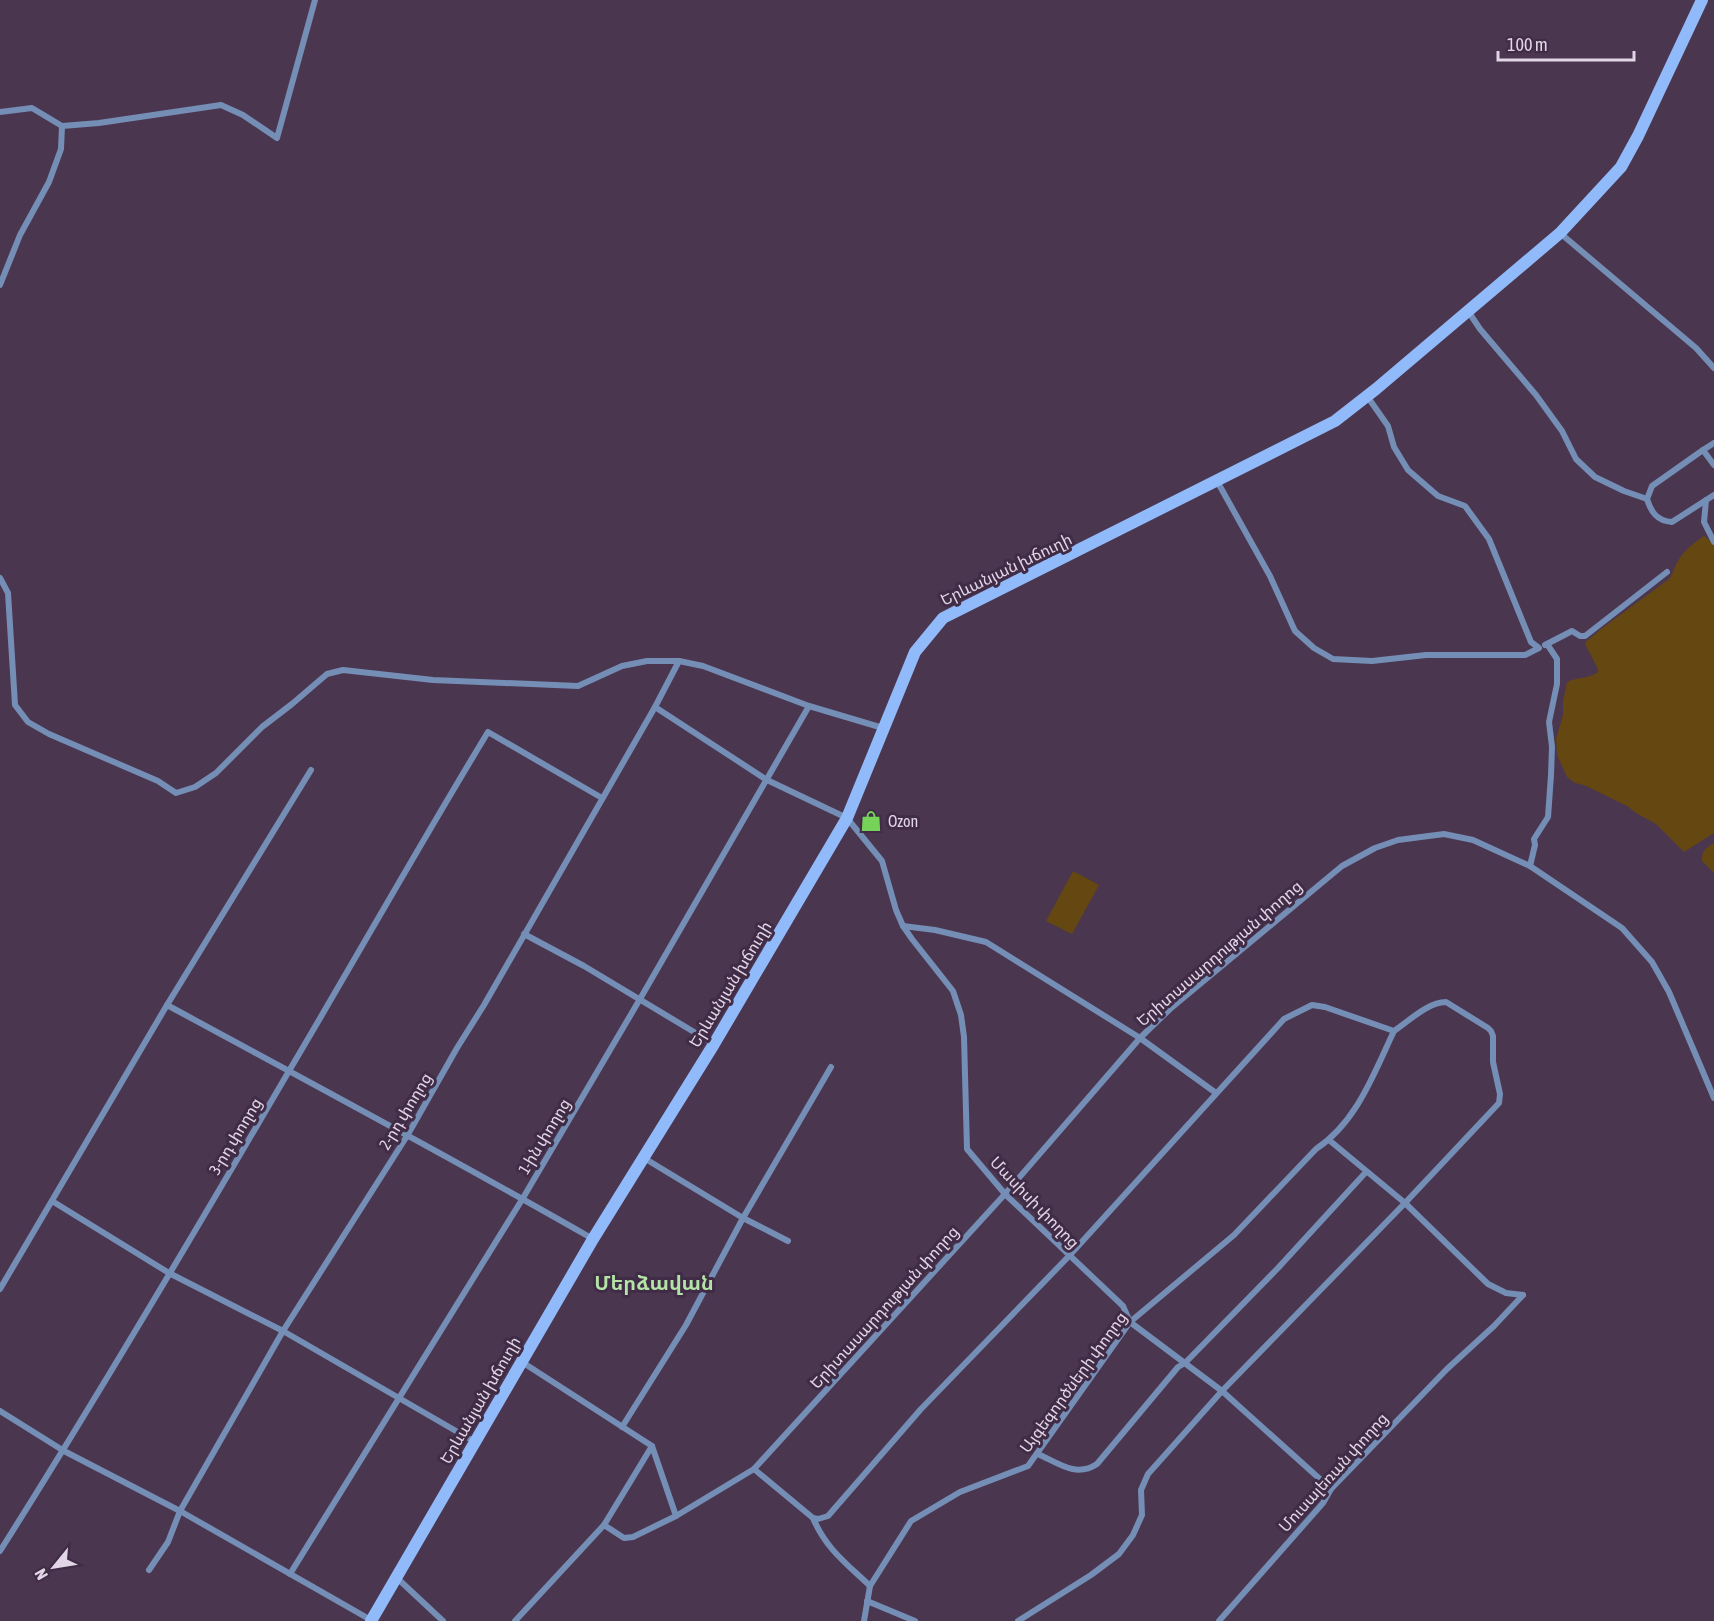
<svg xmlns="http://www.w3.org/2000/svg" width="1714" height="1621" font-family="'Asap Condensed','Noto Sans Armenian',sans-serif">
  <rect width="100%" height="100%" fill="#4b3650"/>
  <g fill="#644711">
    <path d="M1704 536 1707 538 1714 545V833L1684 852 1656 824 1636 813 1627 806 1584 785 1575 783 1567 777 1557 755 1556 739 1563 715V702L1567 682C1577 677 1589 679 1598 672V669L1585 644 1586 642 1601 629 1669 579C1674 573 1674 567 1678 561 1684 550 1694 543 1704 536Z"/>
    <path d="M1714 843V873L1702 861C1701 851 1706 848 1714 843Z"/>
    <polygon points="1073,871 1099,885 1072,934 1046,921"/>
  </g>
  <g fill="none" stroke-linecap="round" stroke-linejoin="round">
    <g stroke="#748eb6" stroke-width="6">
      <polyline points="0,112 32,108 62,126 61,149 49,182 20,235 0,285"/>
      <polyline points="62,126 99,123 221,105 243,115 277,138 315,0"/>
      <polyline points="1560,233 1696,348 1714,368"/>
      <polyline points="1468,311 1480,329 1536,395 1562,431 1576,459 1595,477 1624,491 1647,499"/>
      <polyline points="1714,443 1703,450 1714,465"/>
      <path d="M1703 450 1652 486 1647 499C1651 512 1657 521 1672 522L1714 495"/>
      <polyline points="1217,481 1270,576 1295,631 1314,648 1333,659 1372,661 1426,655 1525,655 1539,648 1531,642 1489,539 1465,506 1438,496 1408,470 1394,447 1388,426 1367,396"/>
      <polyline points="1706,500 1704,522 1714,542"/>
      <polyline points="0,578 8,593 15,705 28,722 49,734 158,781 176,793 195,787 216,773 262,727 292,704 327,674 343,670 433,680 578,686 622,666 647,661 679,661 703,666 809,706 883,728"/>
      <polyline points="1545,645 1572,631 1580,636 1585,636 1667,572"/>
      <polyline points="655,707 767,780 847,818 882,861 896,910 903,926 912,939 953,991 961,1015 964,1037 967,1149 1005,1194 1123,1306 1130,1322 1222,1391 1331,1489"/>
      <polyline points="1530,866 1535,845 1534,839 1548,817 1551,775 1552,747 1549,722 1557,684 1557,659 1547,644"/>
      <polyline points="903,926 935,930 986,942 1140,1038 1216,1093"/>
      <polyline points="524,934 584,966 714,1044"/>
      <path d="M167 1005C309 1082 452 1158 593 1239"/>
      <polyline points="1329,1140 1405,1203 1488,1284 1506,1293 1523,1295"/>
      <polyline points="644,1158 743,1218 788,1241"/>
      <polyline points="52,1201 169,1273 283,1331 475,1442"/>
      <polyline points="0,1289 167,1005 311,770"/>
      <polyline points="522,1362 652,1446 676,1516"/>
      <polyline points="0,1411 64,1451 180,1511 371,1620"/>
      <polyline points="622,1427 686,1325 743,1218 831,1067"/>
      <path d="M1038 1454C1058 1463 1076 1478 1097 1464L1178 1367 1185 1363 1278 1268 1366 1172"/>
      <path d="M754 1469 813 1518 818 1519 828 1516 921 1409 1069 1256 1284 1019 1312 1005 1325 1007 1394 1031C1409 1021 1428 1002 1446 1002L1488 1028 1491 1031 1493 1036V1062L1500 1094 1499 1103 1405 1203 1222 1391 1148 1474 1141 1490 1142 1515 1133 1535 1119 1554 1091 1575 1018 1621"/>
      <path d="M813 1518C826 1549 847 1564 870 1586"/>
      <polyline points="604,1525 624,1538 633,1537 676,1516 754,1469 1005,1194 1140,1038 1170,1009 1342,866 1375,848 1398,840 1444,834 1473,840 1530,866 1622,928 1652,962 1669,992 1714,1098"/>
      <path d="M0 1551C100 1393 195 1232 289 1071 356 958 420 844 488 732L602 798"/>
      <polyline points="149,1570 168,1542 180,1511 283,1331 407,1136 457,1048 484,1005 655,707 679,661"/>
      <polyline points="290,1574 523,1198 640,999 809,706"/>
      <polyline points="397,1578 443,1621"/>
      <polyline points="867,1601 915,1621"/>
      <polyline points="515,1621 604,1525 652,1446"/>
      <path d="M864 1621 870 1586 911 1521 960 1492 1028 1466 1130 1322 1234 1235 1316 1149C1357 1122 1374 1073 1394 1031"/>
      <polyline points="1219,1621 1323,1503 1331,1489 1447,1369 1494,1326 1523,1295"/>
    </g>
    <polyline stroke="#91bafa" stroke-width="12" points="371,1621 593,1239 714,1044 847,818 915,652 943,618 1335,421 1376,389 1560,233 1621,167 1638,136 1702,0"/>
  </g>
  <defs>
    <symbol id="shop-bare" viewBox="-9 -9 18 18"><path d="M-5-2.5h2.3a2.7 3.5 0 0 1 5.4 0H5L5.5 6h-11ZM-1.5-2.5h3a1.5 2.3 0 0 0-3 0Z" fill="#77d25a" stroke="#402c46" stroke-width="2.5" paint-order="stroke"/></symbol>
  </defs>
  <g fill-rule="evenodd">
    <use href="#shop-bare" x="856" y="806" width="30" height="30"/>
  </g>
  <g text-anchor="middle" stroke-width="6" stroke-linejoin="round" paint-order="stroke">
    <g font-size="16" fill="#e2d6e6" stroke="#402c46">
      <text transform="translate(1006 569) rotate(-26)" y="6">Երևանյան խճուղի</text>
      <text transform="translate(1219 953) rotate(-41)" y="6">Երիտասարդության փողոց</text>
      <text transform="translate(730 984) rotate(-59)" y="6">Երևանյան խճուղի</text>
      <text transform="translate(405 1111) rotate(-59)" y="6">2-րդ փողոց</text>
      <text transform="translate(235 1136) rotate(-59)" y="6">3-րդ փողոց</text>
      <text transform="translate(544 1136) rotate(-59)" y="6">1-ին փողոց</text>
      <text transform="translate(1035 1202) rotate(46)" y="6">Մասիսի փողոց</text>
      <text transform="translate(884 1307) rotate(-48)" y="6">Երիտասարդության փողոց</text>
      <text transform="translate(1073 1382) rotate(-54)" y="6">Այգեգործների փողոց</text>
      <text transform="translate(480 1400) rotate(-60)" y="6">Երևանյան խճուղի</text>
      <text transform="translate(1333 1472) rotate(-48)" y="6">Մուսալեռան փողոց</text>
    </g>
    <g font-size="16" fill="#e2d6e6" stroke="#402c46" text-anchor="start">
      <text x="888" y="827">Ozon</text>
    </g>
    <g font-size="20" font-weight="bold" fill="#b3e4a5" stroke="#402c46">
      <text x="654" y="1290">Մերձավան</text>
    </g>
  </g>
  <g transform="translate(54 1567) rotate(240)" stroke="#402c46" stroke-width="4.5" paint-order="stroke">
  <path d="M0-4.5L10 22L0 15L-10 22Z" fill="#e2d6e6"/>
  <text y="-9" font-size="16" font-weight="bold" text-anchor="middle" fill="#e2d6e6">N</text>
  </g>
  <path d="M1498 51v9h136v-9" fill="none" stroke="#e2d6e6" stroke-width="3"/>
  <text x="1507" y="51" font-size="18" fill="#e2d6e6" stroke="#402c46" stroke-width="4.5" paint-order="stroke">100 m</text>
</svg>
